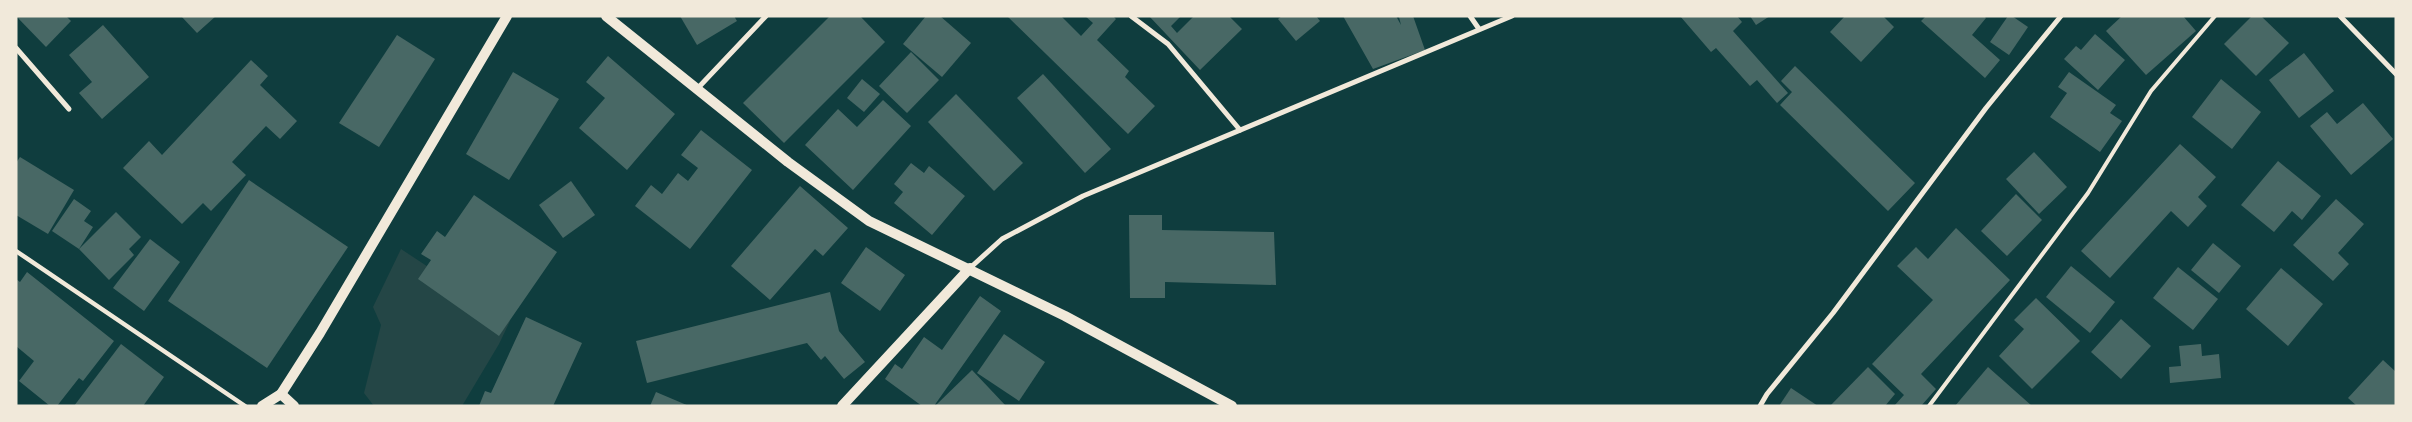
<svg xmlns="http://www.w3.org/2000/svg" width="2412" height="422" font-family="'Fira Sans Condensed',sans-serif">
  <rect width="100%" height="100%" fill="#0f3d3e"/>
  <polygon fill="#244646" points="401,249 510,321 499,344 462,406 374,406 364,393 381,325 373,307"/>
  <g fill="#486865">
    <polygon points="16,16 66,16 71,21 46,47"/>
    <polygon points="181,16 216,16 197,33"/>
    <polygon points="680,16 734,16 737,21 697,45"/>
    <polygon points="830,16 860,16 885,42 784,143 743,103"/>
    <polygon points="926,16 940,16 971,43 942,77 903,44"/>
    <polygon points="1007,16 1061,16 1081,36 1093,23 1085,16 1113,16 1116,19 1097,40 1129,71 1125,77 1155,106 1128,134"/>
    <polygon points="1149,16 1181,16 1171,26 1177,33 1194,16 1229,16 1242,29 1200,70"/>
    <polygon points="1282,16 1316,16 1320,21 1296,41 1278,19"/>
    <polygon points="1343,16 1396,16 1401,25 1399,17 1413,16 1425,50 1373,69"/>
    <polygon points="1680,16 1737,16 1742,22 1733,31 1788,93 1777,103 1757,80 1750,86 1716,48 1711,52"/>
    <polygon points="1750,16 1770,16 1756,25"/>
    <polygon points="1845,16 1883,16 1894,27 1861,62 1830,32"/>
    <polygon points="1926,16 1984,16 1986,18 1972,35 2000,60 1985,78 1921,21"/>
    <polygon points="2008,16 2012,16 2028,27 2009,55 1990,42"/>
    <polygon points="2122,16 2183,16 2196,31 2146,75 2106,31"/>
    <polygon points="2252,16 2261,16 2289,43 2256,76 2224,44"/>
    <polygon points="103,25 149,77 102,119 79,93 92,82 69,55"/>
    <polygon points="2095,34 2125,60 2098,90 2064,59 2076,46 2081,50"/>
    <polygon points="397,35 435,59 379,147 339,123"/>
    <polygon points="911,52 939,80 907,113 879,86"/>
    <polygon points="2304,53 2334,91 2299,118 2269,80"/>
    <polygon points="608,56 675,114 627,170 579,128 605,98 586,82"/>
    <polygon points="251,60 268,76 260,85 297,121 280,139 266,126 232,162 246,175 211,211 203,203 182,224 123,168 149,141 162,155"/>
    <polygon points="1795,66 1915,183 1888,211 1780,105 1792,92 1781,81"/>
    <polygon points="513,72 559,99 509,180 466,154"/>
    <polygon points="2069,72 2116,105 2110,113 2122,121 2100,152 2050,117 2067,93 2058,87"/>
    <polygon points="1043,74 1111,149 1085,173 1017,98"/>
    <polygon points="862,79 880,94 864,112 847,98"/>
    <polygon points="2221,79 2261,112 2232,149 2192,117"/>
    <polygon points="956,94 1023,163 994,191 928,122"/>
    <polygon points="883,100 911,126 853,190 805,145 838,109 857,127"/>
    <polygon points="2363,103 2393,139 2351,175 2310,126 2327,112 2337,124"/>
    <polygon points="701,130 752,170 690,249 635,206 651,185 662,194 678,173 688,181 698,168 681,155"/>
    <polygon points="2180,144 2216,177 2198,197 2207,206 2188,227 2171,211 2110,278 2081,251"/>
    <polygon points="2034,152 2067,187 2039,214 2006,179"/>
    <polygon points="20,157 74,190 48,234 16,215 16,163"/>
    <polygon points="2278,161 2321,196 2302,220 2292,211 2274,232 2241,205"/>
    <polygon points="911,163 924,173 929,166 965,196 932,235 894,203 903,192 894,184"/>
    <polygon points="249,180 348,247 267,368 168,301"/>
    <polygon points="571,181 595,215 563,238 539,205"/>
    <polygon points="800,186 848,228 823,256 815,249 770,300 731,266"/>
    <polygon points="2016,194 2042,220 2007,256 1981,231"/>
    <polygon points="474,195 557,252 499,336 418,279 431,260 421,254 437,231 445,237"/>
    <polygon points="74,199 91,211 84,221 93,227 79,249 52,231"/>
    <polygon points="2336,199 2364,224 2338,253 2349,264 2333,281 2293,245"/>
    <polygon points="116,212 141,237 129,249 134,255 109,280 79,249"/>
    <polygon points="1129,215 1162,215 1162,230 1274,232 1276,285 1165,282 1165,298 1130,298"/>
    <polygon points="1956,228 2010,280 1921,374 1936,389 1921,406 1894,406 1904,395 1872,364 1933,300 1897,266 1916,247 1928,259"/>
    <polygon points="150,239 180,262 144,311 113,288"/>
    <polygon points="2213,243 2241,266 2219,293 2191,270"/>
    <polygon points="866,247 905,275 880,311 841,283"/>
    <polygon points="2071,266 2115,302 2090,333 2046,297"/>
    <polygon points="2178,267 2218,299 2193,330 2153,298"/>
    <polygon points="2281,268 2323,304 2288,346 2246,309"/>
    <polygon points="27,272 114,341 83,381 79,378 57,406 50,406 19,381 34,361 16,346 16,279 20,282"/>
    <polygon points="830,292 839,331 865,362 844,379 825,356 821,360 807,343 647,383 636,341"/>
    <polygon points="980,296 1001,311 934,406 922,406 885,379 895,364 902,369 924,337 942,350"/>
    <polygon points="2036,298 2080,341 2032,389 1999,356 2024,329 2014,320"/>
    <polygon points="526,317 582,343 553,406 479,406 485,391 491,393"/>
    <polygon points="2121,319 2151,346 2121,379 2091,352"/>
    <polygon points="1004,334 1045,362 1019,401 977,373"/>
    <polygon points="121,344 164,377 143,406 74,406"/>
    <polygon points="2201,344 2202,356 2219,354 2221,378 2170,383 2169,367 2181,366 2179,346"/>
    <polygon points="2383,360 2396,372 2396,406 2357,406 2348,398"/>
    <polygon points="1868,367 1895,394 1885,406 1830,406"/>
    <polygon points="1988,367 2032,406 1955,406"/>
    <polygon points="972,370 1006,406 935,406"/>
    <polygon points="1791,388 1818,406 1779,406"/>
    <polygon points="656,392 689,406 650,406"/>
  </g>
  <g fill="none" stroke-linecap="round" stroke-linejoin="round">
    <polyline stroke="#f1e9da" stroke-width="4" points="1929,406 2088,193 2151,91 2215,16"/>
    <polyline stroke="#f1e9da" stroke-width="4.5" points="16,251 245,406"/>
    <g stroke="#f1e9da" stroke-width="5">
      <polyline points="1131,16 1168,44 1240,130"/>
      <polyline points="1470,16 1479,29"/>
      <polyline points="2340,16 2396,74"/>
      <polyline points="16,48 69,109"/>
      <polyline points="697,89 766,16"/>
      <polyline points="970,268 1002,239 1083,196 1512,16"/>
      <polyline points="1760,406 1767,394 1833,313 1986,108 2061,16"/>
    </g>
    <g stroke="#f1e9da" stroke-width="10">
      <polyline points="606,16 788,162 869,221 1065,316 1232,406"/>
      <polyline points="281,394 294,406"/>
      <polyline points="262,406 281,394 320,333 507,16"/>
      <polyline points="842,406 970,268"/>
    </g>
  </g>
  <rect width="2412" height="422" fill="none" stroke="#f1e9da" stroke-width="35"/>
</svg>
